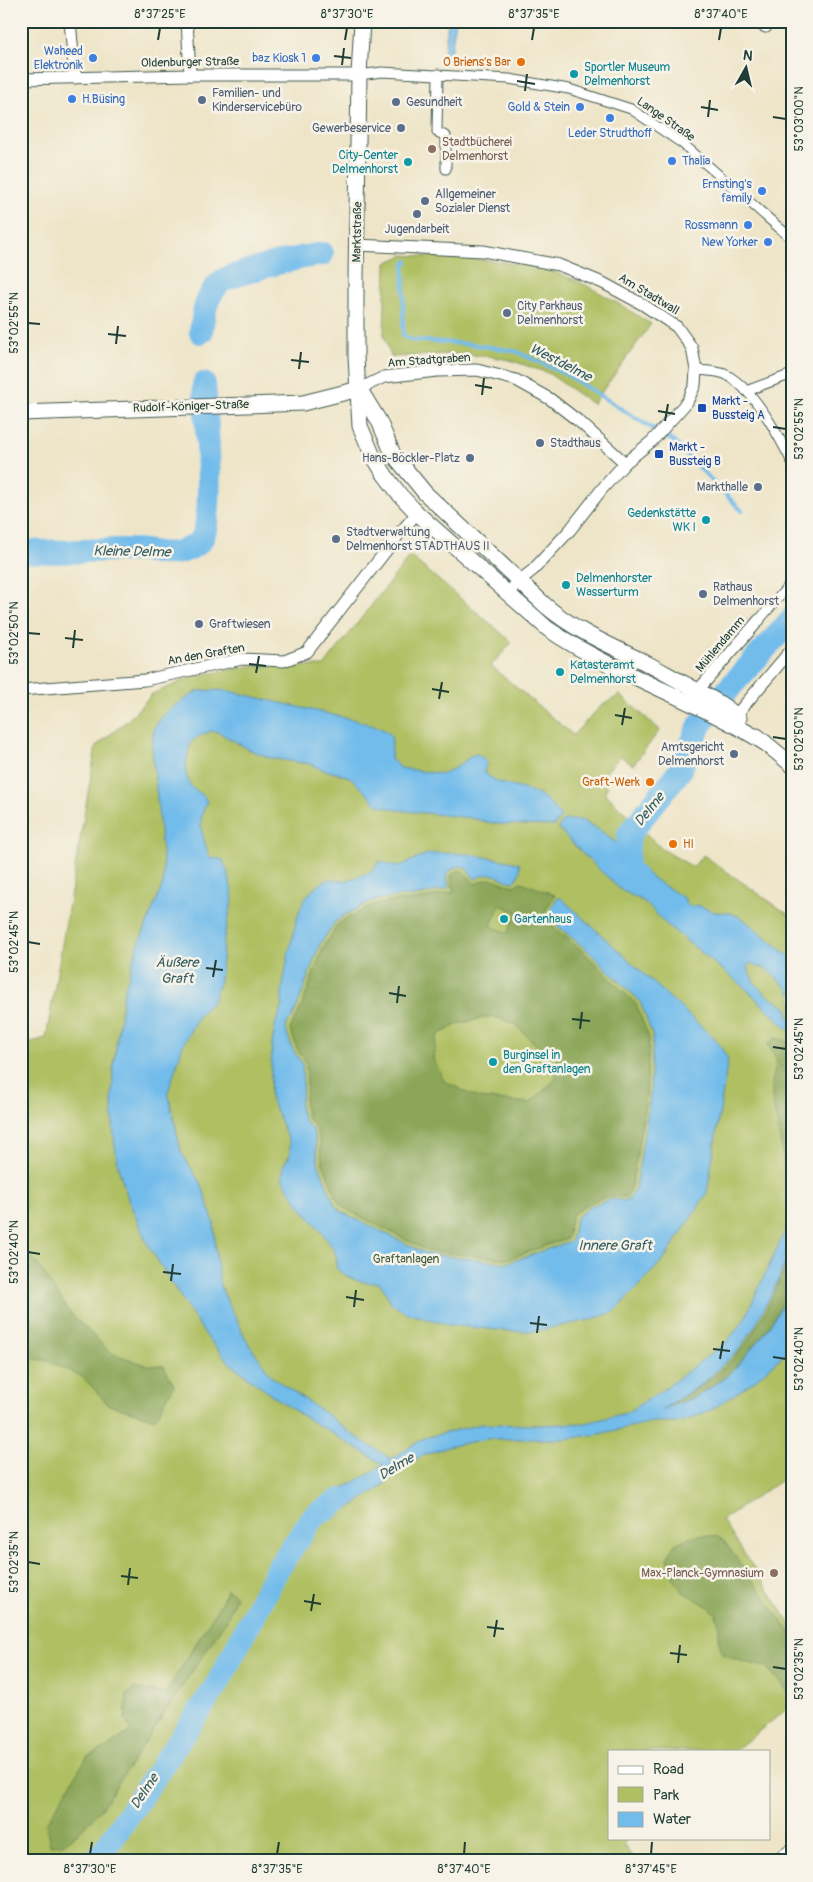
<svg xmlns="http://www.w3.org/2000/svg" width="813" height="1882" font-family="Pangolin,sans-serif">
  <rect width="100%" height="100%" fill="#f7f3e8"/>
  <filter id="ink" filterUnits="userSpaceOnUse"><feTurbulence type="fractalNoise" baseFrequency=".02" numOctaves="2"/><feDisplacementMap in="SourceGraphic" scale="10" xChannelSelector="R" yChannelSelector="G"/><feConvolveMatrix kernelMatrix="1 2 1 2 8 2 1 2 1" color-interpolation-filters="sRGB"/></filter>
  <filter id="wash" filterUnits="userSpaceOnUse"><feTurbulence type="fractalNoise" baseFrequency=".0096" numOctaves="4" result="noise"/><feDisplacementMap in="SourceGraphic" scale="20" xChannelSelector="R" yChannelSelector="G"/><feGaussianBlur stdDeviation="1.12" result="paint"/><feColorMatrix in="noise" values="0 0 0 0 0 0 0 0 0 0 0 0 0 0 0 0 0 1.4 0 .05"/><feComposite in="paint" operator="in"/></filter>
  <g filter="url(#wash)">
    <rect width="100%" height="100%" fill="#eee5c8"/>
    <g fill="#afbf62" stroke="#677e4b">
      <path d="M403 255C451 258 503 258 550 271 586 281 620 305 651 324L593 404 548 373 510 360 488 356 452 354 391 357 384 336 386 263Z"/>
      <polygon points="410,556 512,642 491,666 573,735 601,706 620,695 660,730 633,765 620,756 599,780 608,787 604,792 662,849 693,867 703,855 792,917 792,1473 722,1520 792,1626 792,1705 734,1751 609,1751 609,1838 629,1838 623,1844 635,1861 21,1861 21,1045 46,1038 96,746 128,720 152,694 195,676 250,666 324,666"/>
    </g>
    <g fill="#8ba658" stroke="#557246" fill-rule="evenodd">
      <path d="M458 870 463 871 475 884C496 874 494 882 514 886L521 882 555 895 544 913 546 921 585 953 636 1004 649 1038 646 1097 632 1185 626 1197C603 1194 590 1202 572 1215L567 1238 508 1259 428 1251 346 1209 340 1204 336 1196 322 1161 319 1138 315 1127 308 1119 304 1106 307 1085 306 1061 299 1053 290 1029 301 1008 323 948 338 924 347 918 374 905 392 901 417 900 454 892 451 876ZM500 905 517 912 508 933 491 926ZM492 1016 515 1024 536 1045 557 1056 555 1080 530 1103 478 1098 444 1081 433 1058 438 1035 458 1024Z"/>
      <polygon points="775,1038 788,1041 792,1059 792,1169 786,1186 782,1150 772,1098 772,1083 777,1060 768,1044"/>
      <polygon points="21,1246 37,1263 70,1313 111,1353 146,1365 164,1366 174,1386 155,1419 109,1405 83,1377 47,1361 21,1356"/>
      <path d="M792 1250V1290L762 1337 729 1375 698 1396 662 1409C689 1393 718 1377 739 1352 762 1326 779 1282 792 1250Z"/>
      <polygon points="702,1535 718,1537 724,1541 792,1635 792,1694 790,1695 780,1681 765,1667 737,1660 722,1653 719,1642 719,1625 716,1614 709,1607 683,1592 671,1574 668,1556 675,1544 692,1536"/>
      <polygon points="227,1589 236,1596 227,1619 101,1809 78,1833 63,1844 50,1845 46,1824 87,1757 107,1747 131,1731 125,1720 127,1695 134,1688 165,1694 221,1603"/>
    </g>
    <g fill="#72bceb" stroke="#487c90">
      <polygon points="448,21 456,21 449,61 443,61"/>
      <path d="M214 690 229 691 359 721 382 729 389 733 392 740 391 759 400 768 442 774 457 767 472 755 478 754 487 762 484 771C497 789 528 785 545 799 551 804 556 811 561 817L554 826 496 824 471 818 397 810 378 805 350 777 321 769 310 764 270 758 250 750 218 732 211 731 197 737 190 743 186 763V774L191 787 203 795 207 801C196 823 203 835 209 857L223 860 229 876 233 898 224 938 220 980 213 1001 198 1016 183 1045 168 1092 181 1152 202 1186 214 1223 216 1254 220 1286 247 1341 272 1377 326 1414 353 1435 391 1459 424 1438 482 1424 539 1425 586 1423 626 1413 661 1391 727 1342 744 1320 785 1231 792 1207V1247L775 1287 754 1328 738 1351 702 1384 661 1410 698 1396 729 1375 762 1337 792 1290V1345L782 1356 754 1381 713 1409 681 1422H652L599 1434 564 1439H486L451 1446 419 1457 395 1474 380 1488 332 1519 313 1517 310 1510 332 1494 373 1472 383 1464 298 1413 262 1388 231 1364 207 1337 174 1287 147 1243 129 1201 119 1170 114 1139 112 1103 113 1069 123 995 137 948 163 884V862L152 746 154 728 163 716 171 708 198 691Z"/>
      <path d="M564 820H581L601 831 635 858 637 864 652 878 684 898 687 905 692 907 697 905 715 912 730 913 742 918 792 958V996L785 986 764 967 762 968 751 963 748 965C749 985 771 999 788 1008V1016L792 1019V1033L743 986 667 925 645 902 621 890 580 851 558 828Z"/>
      <path d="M447 853 467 854 519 863 520 871 517 879 513 882C495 878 496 869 475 879L465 867C457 865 451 868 447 875L449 888 416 896 392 897 372 901 345 915 335 922 319 946 297 1007 292 1018 287 1023 286 1030 291 1045 296 1055 302 1063 303 1085 300 1107 304 1121 312 1129 315 1139 318 1162 332 1198 336 1207 344 1213 427 1254 508 1263 571 1241 576 1218 591 1206 612 1199 628 1201 636 1186 650 1097 653 1037 640 1001 587 950 549 919 548 914 557 898H561L717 1041 728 1059 707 1193 665 1258 614 1312 590 1320 535 1331H508L449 1325 407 1313 393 1305 380 1283C362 1283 349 1280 336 1268L337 1258 332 1247 319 1228 302 1209 283 1180V1166L290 1155V1144L270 1097 272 1044 276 1022 282 1007V991L288 956 297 918 304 900 316 886 328 879 345 881 372 872 379 861C405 870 401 864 422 856 429 853 439 853 447 853Z"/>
    </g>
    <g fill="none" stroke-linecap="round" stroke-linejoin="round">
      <polyline stroke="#72bceb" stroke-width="4" points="407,261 404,266 403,335 411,340 470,344 515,351 569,376 674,442 742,511"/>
      <g stroke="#72bceb" stroke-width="24">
        <path d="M201 332C203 315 206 294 221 282 227 277 238 275 246 272 272 264 295 258 322 254"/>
        <path d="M21 551C58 554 95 549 132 550 146 550 161 555 174 553 183 552 195 547 201 540 215 521 206 411 204 384"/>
        <polyline points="636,879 626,869 629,834 679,772 700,725 731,686 792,619"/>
        <polyline points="97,1861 217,1685 278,1568 313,1517 340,1500"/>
      </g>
    </g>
  </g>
  <g filter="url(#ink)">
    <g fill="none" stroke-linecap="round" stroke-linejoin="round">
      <defs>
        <g id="pedestrian">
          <polyline points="438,74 437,132 446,136 446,169"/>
          <polyline points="359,75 382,72 509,79 569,89 631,109 683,144 792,239"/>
          <path d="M696 370C705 371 719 371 727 375 756 392 777 433 792 462"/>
          <polyline points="746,391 792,374"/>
          <polyline points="759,620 792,582"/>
        </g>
        <g id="minor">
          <polyline points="70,21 75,78"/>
          <polyline points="187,21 190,75"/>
          <polyline points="753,21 766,27"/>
          <polyline points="21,79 190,75 359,75"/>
          <polyline points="357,245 483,251 559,265 603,283 642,304 677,327 692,348 696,370 695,385 687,402 652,441 625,463 602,489 570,530 533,570 519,581 508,593"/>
          <polyline points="359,389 384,377 437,371 477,370 516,380 550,399 581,423 625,463"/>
          <polyline points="21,690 145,680 242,659 284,661 307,652 399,534 417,513"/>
          <polyline points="693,696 759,620"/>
          <polyline points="736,715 792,649"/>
          <polyline points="775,1861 792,1849"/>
        </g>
        <g id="secondary">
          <path d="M362 21 359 75 356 280V357L360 426 372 454 385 475 400 495 417 513 548 629C616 675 695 699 765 743"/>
          <path d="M360 390 379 421 393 454 425 493 546 606C577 632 610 645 646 663 660 670 673 678 687 685 705 695 724 704 739 718"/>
          <polyline points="21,413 303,403 359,389"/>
          <polyline points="757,736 792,765"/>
        </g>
      </defs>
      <use href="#pedestrian" stroke="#3e564a" stroke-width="11"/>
      <use href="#minor" stroke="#3e564a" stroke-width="13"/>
      <use href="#secondary" stroke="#3e564a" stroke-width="17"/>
      <use href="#pedestrian" stroke="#fff" stroke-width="9"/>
      <use href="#minor" stroke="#fff" stroke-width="11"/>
      <use href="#secondary" stroke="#fff" stroke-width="15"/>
    </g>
  </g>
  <path fill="none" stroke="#1f3d34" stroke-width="2" d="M158 40 160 28M345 40 347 28M532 40 534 28M719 40 721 28M334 56 351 58M342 65 344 48M517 81 535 84M525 91 527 74M701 107 718 110M708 117 710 100M773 117 786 119M28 323 40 324M108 334 126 336M116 344 118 326M291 360 309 362M299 369 301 352M475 385 492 388M482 395 484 378M658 411 675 414M665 421 668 404M773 427 786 429M28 633 40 634M65 638 83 640M73 648 75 630M249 664 266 666M256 673 259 656M432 689 449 692M439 699 442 682M615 715 632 718M622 725 625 708M773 737 786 739M28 942 40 944M206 968 223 970M213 977 216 960M389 993 406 996M397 1003 399 986M572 1019 590 1021M580 1029 582 1012M773 1047 786 1049M28 1252 40 1254M163 1272 181 1274M171 1281 173 1264M346 1297 364 1300M354 1307 356 1290M530 1323 547 1325M537 1333 539 1316M713 1349 730 1351M773 1357 786 1359M720 1359 723 1341M28 1562 40 1564M121 1576 138 1578M128 1585 130 1568M304 1601 321 1604M311 1611 314 1594M487 1627 504 1629M494 1637 497 1620M670 1653 687 1655M678 1663 680 1645M773 1667 786 1669M90 1854 92 1842M277 1854 279 1842M464 1854 465 1842M651 1854 652 1842"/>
  <g fill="#3f7fe0" stroke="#f7f3e8" stroke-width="2">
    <circle cx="93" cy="58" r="5"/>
    <circle cx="316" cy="58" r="5"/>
    <circle cx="72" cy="99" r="5"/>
    <circle cx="580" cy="107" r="5"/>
    <circle cx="610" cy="118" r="5"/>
    <circle cx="672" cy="161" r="5"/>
    <circle cx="762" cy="191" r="5"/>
    <circle cx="748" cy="225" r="5"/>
    <circle cx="768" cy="242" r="5"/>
  </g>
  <g fill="#e8710a" stroke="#f7f3e8" stroke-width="2">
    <circle cx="521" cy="62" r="5"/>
    <circle cx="650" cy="782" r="5"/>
    <circle cx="673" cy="844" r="5"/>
  </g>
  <g fill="#0f9aa8" stroke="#f7f3e8" stroke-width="2">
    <circle cx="574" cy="74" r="5"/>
    <circle cx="408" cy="162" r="5"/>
    <circle cx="706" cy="520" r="5"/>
    <circle cx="566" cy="585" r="5"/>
    <circle cx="560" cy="672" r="5"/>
    <circle cx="504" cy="919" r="5"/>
    <circle cx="493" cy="1062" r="5"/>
  </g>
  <g fill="#5c6f8a" stroke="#f7f3e8" stroke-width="2">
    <circle cx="202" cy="100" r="5"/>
    <circle cx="396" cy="102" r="5"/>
    <circle cx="401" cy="128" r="5"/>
    <circle cx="425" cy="201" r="5"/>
    <circle cx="417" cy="214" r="5"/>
    <circle cx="507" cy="313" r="5"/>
    <circle cx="540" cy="443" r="5"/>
    <circle cx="470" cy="458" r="5"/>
    <circle cx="758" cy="487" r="5"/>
    <circle cx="336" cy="539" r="5"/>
    <circle cx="703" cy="594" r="5"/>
    <circle cx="199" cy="624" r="5"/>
    <circle cx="734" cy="754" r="5"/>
  </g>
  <g fill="#8d6e63" stroke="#f7f3e8" stroke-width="2">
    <circle cx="432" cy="149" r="5"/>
    <circle cx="774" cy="1573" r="5"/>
  </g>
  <g fill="#1a4fb4" stroke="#f7f3e8" stroke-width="2">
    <rect x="697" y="403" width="10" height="10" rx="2.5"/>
    <rect x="654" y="449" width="10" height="10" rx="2.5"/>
  </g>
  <g text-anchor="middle" stroke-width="5" stroke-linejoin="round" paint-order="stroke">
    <g font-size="12" fill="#366cbe" stroke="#f7f3e8" text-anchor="end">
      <text x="83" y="55">Waheed<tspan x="83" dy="14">Elektronik</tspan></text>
      <text x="306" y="62">baz Kiosk 1</text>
      <text x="82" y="103" text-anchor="start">H.Büsing</text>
      <text x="570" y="111">Gold &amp; Stein</text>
      <text x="610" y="137" text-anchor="middle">Leder Strudthoff</text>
      <text x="682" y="165" text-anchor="start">Thalia</text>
      <text x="752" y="188">Ernsting's<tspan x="752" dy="14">family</tspan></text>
      <text x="738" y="229">Rossmann</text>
      <text x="758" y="246">New Yorker</text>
    </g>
    <g font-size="12" fill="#1f3d34" stroke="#f7f3e8">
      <text transform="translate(190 62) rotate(-1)" y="4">Oldenburger Straße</text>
      <text transform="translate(666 119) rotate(35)" y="4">Lange Straße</text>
      <text transform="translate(357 232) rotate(-89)" y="4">Marktstraße</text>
      <text transform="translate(649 294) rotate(31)" y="4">Am Stadtwall</text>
      <text transform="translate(429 360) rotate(-4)" y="4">Am Stadtgraben</text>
      <text transform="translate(191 406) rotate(-2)" y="4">Rudolf-Königer-Straße</text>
      <text transform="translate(720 644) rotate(-50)" y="4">Mühlendamm</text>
      <text transform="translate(206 654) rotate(-10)" y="4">An den Graften</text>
    </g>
    <g font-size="12" fill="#c56008" stroke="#f7f3e8" text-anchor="end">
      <text x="511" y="66">O Briens's Bar</text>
      <text x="640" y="786">Graft-Werk</text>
      <text x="683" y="848" text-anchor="start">HI</text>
    </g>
    <g font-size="12" fill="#0d838f" stroke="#f7f3e8" text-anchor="start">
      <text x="584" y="71">Sportler Museum<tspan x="584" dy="14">Delmenhorst</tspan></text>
      <text x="398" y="159" text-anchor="end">City-Center<tspan x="398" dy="14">Delmenhorst</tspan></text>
      <text x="696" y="517" text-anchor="end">Gedenkstätte<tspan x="696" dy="14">WK I</tspan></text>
      <text x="576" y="582">Delmenhorster<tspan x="576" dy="14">Wasserturm</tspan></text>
      <text x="570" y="669">Katasteramt<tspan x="570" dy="14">Delmenhorst</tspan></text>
      <text x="514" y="923">Gartenhaus</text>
      <text x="503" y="1059">Burginsel in<tspan x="503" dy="14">den Graftanlagen</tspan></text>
    </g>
    <g font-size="12" fill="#4e5e75" stroke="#f7f3e8" text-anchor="start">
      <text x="212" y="97">Familien- und<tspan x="212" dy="14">Kinderservicebüro</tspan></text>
      <text x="406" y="106">Gesundheit</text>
      <text x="391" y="132" text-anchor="end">Gewerbeservice</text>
      <text x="435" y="198">Allgemeiner<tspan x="435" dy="14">Sozialer Dienst</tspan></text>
      <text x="417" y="233" text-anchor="middle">Jugendarbeit</text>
      <text x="517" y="310">City Parkhaus<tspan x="517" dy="14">Delmenhorst</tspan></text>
      <text x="550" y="447">Stadthaus</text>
      <text x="460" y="462" text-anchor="end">Hans-Böckler-Platz</text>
      <text x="748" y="491" text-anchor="end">Markthalle</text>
      <text x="346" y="536">Stadtverwaltung<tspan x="346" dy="14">Delmenhorst STADTHAUS II</tspan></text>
      <text x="713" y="591">Rathaus<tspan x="713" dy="14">Delmenhorst</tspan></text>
      <text x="209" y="628">Graftwiesen</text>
      <text x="724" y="751" text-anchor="end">Amtsgericht<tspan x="724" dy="14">Delmenhorst</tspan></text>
    </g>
    <g font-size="12" fill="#785e54" stroke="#f7f3e8" text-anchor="start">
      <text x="442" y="146">Stadtbücherei<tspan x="442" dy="14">Delmenhorst</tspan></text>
      <text x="764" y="1577" text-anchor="end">Max-Planck-Gymnasium</text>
    </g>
    <g font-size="12" fill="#164399" stroke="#f7f3e8" text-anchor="start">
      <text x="712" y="405">Markt -<tspan x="712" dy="14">Bussteig A</tspan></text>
      <text x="669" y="451">Markt -<tspan x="669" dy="14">Bussteig B</tspan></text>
    </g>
    <g font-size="12" fill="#435e40" stroke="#f7f3e8">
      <text x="406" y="1263">Graftanlagen</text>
    </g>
    <g font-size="14" font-style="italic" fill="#345d62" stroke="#f7f3e8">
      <text transform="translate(561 362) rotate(27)" y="5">Westdelme</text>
      <text transform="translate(132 551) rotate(1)" y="5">Kleine Delme</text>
      <text transform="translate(649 809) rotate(-51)" y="5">Delme</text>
      <text x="177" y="967">Äußere<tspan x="177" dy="16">Graft</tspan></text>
      <text x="615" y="1250">Innere Graft</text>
      <text transform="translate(396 1466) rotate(-31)" y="5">Delme</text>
      <text transform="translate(144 1791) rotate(-56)" y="5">Delme</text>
    </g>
  </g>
  <rect width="813" height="1882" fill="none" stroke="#f7f3e8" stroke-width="55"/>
  <rect x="608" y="1750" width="162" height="90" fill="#f7f3e8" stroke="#a1aaa0"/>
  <rect x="618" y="1766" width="25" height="8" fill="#ffffff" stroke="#a1aaa0"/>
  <text x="653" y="1774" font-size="15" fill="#1f3d34">Road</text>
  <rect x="618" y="1787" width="25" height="15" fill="#afbf62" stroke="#a1aaa0"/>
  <text x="653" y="1800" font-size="15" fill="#1f3d34">Park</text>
  <rect x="618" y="1812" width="25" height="15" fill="#72bceb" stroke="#a1aaa0"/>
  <text x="653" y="1824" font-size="15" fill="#1f3d34">Water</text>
  <g transform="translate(746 68) rotate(8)" stroke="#f7f3e8" stroke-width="4" paint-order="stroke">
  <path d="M0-4L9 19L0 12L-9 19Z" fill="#1f3d34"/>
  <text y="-8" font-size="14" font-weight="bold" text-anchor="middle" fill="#1f3d34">N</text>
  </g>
  <rect x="28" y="28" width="758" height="1826" fill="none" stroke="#1f3d34" stroke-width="2"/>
  <g font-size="12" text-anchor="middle" fill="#1f3d34">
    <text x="160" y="18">8°37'25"E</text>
    <text x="347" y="18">8°37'30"E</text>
    <text x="534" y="18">8°37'35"E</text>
    <text x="721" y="18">8°37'40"E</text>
    <text transform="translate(799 119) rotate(-90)" y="4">53°03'00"N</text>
    <text transform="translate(14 323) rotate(-90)" y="4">53°02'55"N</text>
    <text transform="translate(799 429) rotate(-90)" y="4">53°02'55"N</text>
    <text transform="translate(14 633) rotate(-90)" y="4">53°02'50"N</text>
    <text transform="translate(799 739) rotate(-90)" y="4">53°02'50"N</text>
    <text transform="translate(14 942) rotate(-90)" y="4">53°02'45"N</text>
    <text transform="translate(799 1049) rotate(-90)" y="4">53°02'45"N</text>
    <text transform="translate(14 1252) rotate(-90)" y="4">53°02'40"N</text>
    <text transform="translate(799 1359) rotate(-90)" y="4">53°02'40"N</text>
    <text transform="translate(14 1562) rotate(-90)" y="4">53°02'35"N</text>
    <text transform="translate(799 1669) rotate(-90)" y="4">53°02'35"N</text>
    <text x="90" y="1873">8°37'30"E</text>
    <text x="277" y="1873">8°37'35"E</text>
    <text x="464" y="1873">8°37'40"E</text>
    <text x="651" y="1873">8°37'45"E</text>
  </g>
</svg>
